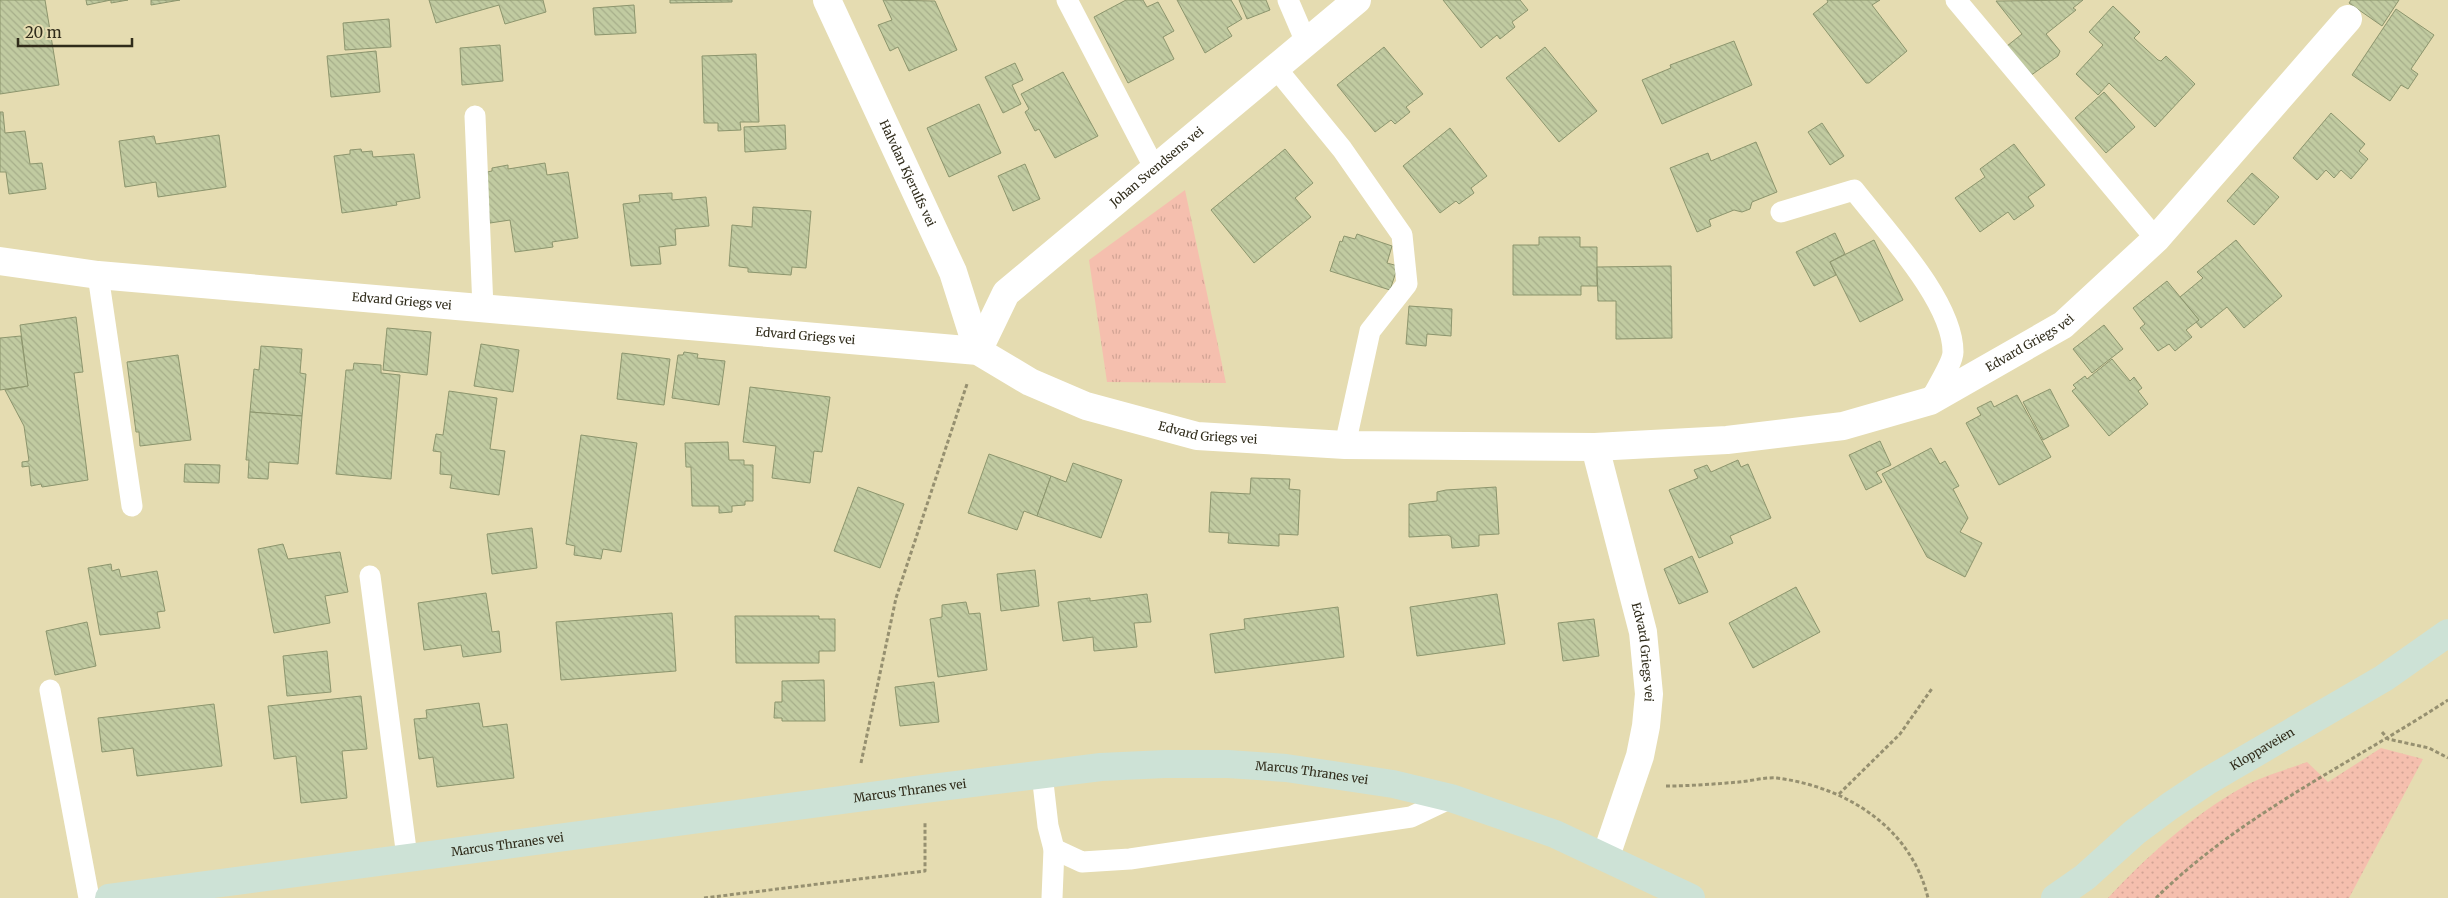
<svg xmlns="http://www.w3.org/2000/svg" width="2448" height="898" font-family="Merriweather,serif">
  <defs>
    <pattern id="grass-dots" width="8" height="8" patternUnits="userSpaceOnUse" patternTransform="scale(1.25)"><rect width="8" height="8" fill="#f5bfae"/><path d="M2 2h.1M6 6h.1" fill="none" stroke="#d2a495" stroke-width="1.8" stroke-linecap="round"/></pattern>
    <pattern id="park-tufts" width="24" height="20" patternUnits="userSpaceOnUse" patternTransform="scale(1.25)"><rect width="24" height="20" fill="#f5bfae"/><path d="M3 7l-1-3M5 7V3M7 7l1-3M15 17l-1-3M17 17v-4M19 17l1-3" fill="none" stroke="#d2a495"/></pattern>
    <pattern id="building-back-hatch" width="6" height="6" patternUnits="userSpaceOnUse" patternTransform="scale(1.25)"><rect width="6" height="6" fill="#c1cba1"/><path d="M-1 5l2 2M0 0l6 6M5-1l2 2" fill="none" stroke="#a6ae8a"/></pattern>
  </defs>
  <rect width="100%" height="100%" fill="#e5dcb1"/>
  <path fill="url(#grass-dots)" d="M2381 748 2423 759 2349 898H2108C2148 855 2192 816 2243 787 2262 776 2286 770 2307 762L2328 782Z"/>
  <polygon fill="url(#park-tufts)" points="1185,190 1226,383 1107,382 1089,260"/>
  <g fill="url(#building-back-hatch)" stroke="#8c956d">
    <polygon points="0,0 45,0 59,85 0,94"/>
    <polygon points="86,0 128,0 111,3 111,0 87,5"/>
    <polygon points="151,0 180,0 151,5"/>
    <polygon points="429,0 543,0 546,12 505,24 499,5 436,23"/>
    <polygon points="670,0 732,0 732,2 670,3"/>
    <polygon points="883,0 935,1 957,50 909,71 898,47 890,51 878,25 892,20"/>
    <polygon points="1126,0 1143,0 1147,7 1158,2 1174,31 1163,37 1174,59 1128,83 1094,17"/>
    <polygon points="1177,0 1231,0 1242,19 1227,28 1232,36 1205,53"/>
    <polygon points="1239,0 1266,0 1270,10 1247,19"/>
    <polygon points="1443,0 1520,0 1528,10 1512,22 1515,27 1500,39 1497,35 1481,48"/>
    <polygon points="1827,0 1880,0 1872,5 1907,51 1869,83 1866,83 1813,14 1828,2"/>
    <polygon points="2083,0 2073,8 2076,10 2046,34 2060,51 2058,56 2030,76 2007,46 2022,34 1996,1"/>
    <polygon points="2351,0 2399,0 2382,26 2349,3"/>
    <polygon points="634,5 636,33 595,35 593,8"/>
    <polygon points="2113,6 2140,32 2134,38 2158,60 2161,61 2166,56 2195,84 2155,127 2109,83 2098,95 2076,74 2103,45 2089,32"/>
    <polygon points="2396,9 2434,35 2411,69 2418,74 2408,89 2401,85 2390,101 2352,75"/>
    <polygon points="389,19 391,47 345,50 343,23"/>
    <polygon points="1734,41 1752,85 1662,124 1642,80 1671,68 1670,65"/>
    <polygon points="500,45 503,81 462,85 460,48"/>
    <polygon points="1384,47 1423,94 1406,107 1410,112 1395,124 1391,120 1375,132 1337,85"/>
    <polygon points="1545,47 1597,111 1559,142 1506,78"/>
    <polygon points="376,51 380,92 331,97 327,56"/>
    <polygon points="756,54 759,122 740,122 741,130 718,131 718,123 704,123 702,56"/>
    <polygon points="1015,63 1023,80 1012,85 1021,104 1003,113 985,77"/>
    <polygon points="1063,72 1098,136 1055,158 1039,129 1035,131 1025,112 1029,109 1021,94"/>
    <polygon points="2104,92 2135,127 2106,153 2075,118"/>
    <polygon points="979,104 1001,153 949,177 927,128"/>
    <polygon points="0,112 3,112 5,133 25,131 30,164 42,163 46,189 9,194 6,172 0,172"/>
    <polygon points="2331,113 2365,144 2359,151 2368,159 2351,179 2341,170 2334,178 2326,170 2317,180 2293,158"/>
    <polygon points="1822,123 1844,156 1830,165 1808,132"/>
    <polygon points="785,125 786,149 745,152 744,127"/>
    <polygon points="1450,128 1487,176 1471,188 1474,193 1459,204 1456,201 1440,213 1403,166"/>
    <polygon points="219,135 226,187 158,197 156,182 125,187 119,141 154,136 156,144"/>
    <polygon points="1756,142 1777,192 1752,202 1750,209 1742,212 1734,210 1709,220 1711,226 1697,232 1670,168 1708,153 1711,161"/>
    <polygon points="2014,144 2045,185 2028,197 2034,206 2014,220 2008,212 1980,232 1955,198 1985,177 1980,169"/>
    <polygon points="361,149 362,152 372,151 373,157 414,154 420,198 396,202 397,205 342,213 334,156 350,154 350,150"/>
    <polygon points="1285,149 1313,183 1295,198 1311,217 1254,263 1211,210"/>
    <polygon points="545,163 547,175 568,172 578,238 552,242 553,247 515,252 510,220 490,223 483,173 492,171 492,168 508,165 508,169"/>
    <polygon points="1025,164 1040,199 1013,211 998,176"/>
    <polygon points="2252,173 2279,197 2254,225 2227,201"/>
    <polygon points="672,193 672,200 706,197 709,226 675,229 676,245 659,247 661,264 631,266 623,204 640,202 639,195"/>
    <polygon points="753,207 811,211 806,268 792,267 791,275 748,272 748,268 729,266 732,225 752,227"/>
    <polygon points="1835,233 1845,254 1830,262 1836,275 1814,286 1796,252"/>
    <polygon points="1357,234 1392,246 1387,263 1398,266 1390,290 1330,271 1340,241 1342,242 1344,236 1355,239"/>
    <polygon points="1539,237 1580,237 1580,247 1597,247 1597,286 1581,286 1581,295 1513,295 1513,245 1539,245"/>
    <polygon points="1874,240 1903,300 1860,322 1830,262"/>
    <polygon points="2236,240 2282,296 2244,328 2227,307 2201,328 2196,322 2199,320 2180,297 2203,278 2197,272"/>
    <polygon points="1671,266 1672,338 1616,339 1616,301 1598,301 1597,267"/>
    <polygon points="2167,281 2199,320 2186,330 2192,337 2175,351 2169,344 2158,351 2140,328 2145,324 2133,308"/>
    <polygon points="1409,306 1452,309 1451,336 1427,334 1426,346 1406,344"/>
    <polygon points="76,317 83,372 74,373 88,480 42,487 41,484 31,486 29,466 22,467 22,462 29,461 24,426 5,390 28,386 20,325"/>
    <polygon points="2104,325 2123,349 2092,373 2073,349"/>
    <polygon points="387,328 431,332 427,375 383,370"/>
    <polygon points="21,336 28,386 0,390 0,338"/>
    <polygon points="481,344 519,350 513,392 474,386"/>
    <polygon points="261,346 302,349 300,373 306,374 302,416 250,412 254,369 259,370"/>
    <polygon points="684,352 698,354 697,358 725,361 719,405 672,398 678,355 683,355"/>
    <polygon points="622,353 670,359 664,405 617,399"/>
    <polygon points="178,355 191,440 140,446 139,432 136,432 127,362"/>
    <polygon points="2112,359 2130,381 2134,377 2142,388 2138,391 2148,404 2109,436 2072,391 2076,388 2073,385 2085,376 2087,379"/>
    <polygon points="354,363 381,365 381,373 400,375 391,479 336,474 346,370 353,370"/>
    <polygon points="750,387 830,397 822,452 814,451 810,483 772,478 776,446 743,442"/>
    <polygon points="2050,389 2069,426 2043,440 2023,402"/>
    <polygon points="449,391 497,398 490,449 505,451 499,495 450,488 452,475 440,474 441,452 433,451 436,434 443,435"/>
    <polygon points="2017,395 2051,457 1999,485 1966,423 1981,415 1977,408 1991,401 1994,407"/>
    <polygon points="250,412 302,416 298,464 269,462 268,479 248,478 249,460 246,460"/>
    <polygon points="581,435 637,443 621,552 603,549 601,559 574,555 575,546 566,544"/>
    <polygon points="1880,441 1891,465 1876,472 1882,482 1866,490 1849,455"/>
    <polygon points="728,442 729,460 744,460 744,465 753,465 753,501 745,501 745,505 732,506 732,512 719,513 719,506 692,506 691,467 686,467 685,443"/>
    <polygon points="1931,448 1940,464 1945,461 1959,486 1953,489 1968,518 1960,532 1982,543 1965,577 1927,557 1882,474"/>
    <polygon points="989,454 1051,476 1037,516 1024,511 1017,530 968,513"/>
    <polygon points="1738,460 1741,467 1748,464 1771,518 1730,536 1733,543 1699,558 1669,490 1698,478 1694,470 1707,465 1711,472"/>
    <polygon points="1073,463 1122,480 1101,538 1037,516 1051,476 1066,482"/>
    <polygon points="185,464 220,465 219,483 184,482"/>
    <polygon points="1251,478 1290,479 1289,489 1300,490 1298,535 1279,534 1279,546 1228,543 1229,533 1209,532 1211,492 1250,494"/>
    <polygon points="858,487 904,504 880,568 834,551"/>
    <polygon points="1496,487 1499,534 1479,535 1479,546 1452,548 1451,537 1448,535 1409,537 1409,504 1437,501 1437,492 1446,490"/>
    <polygon points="532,528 537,568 492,574 487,534"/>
    <polygon points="283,544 288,559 340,552 348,592 325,596 330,623 274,633 258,549"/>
    <polygon points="1692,556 1708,592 1679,604 1664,569"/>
    <polygon points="111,564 112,571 119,569 121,577 157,571 165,611 157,612 160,628 100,635 88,568"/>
    <polygon points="1035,570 1039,606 1001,611 997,574"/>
    <polygon points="1796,587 1820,632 1753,668 1729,623"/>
    <polygon points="486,593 492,632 499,631 501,652 463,657 461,645 424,650 418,603"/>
    <polygon points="1147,594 1151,622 1134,623 1137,647 1094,651 1093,637 1063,641 1058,602 1090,598 1090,601"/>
    <polygon points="1497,594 1505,644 1417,656 1410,607"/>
    <polygon points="966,602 969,614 980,613 987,670 938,677 930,619 942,617 942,605"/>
    <polygon points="1338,607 1344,657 1215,673 1210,634 1245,629 1244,619"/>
    <polygon points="672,613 676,671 561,680 556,622"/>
    <polygon points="735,616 819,616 819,619 835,619 835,651 819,651 819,663 736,663"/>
    <polygon points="1594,619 1599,656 1563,661 1558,623"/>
    <polygon points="87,622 96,666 55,675 46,631"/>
    <polygon points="327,651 331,692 287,696 283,656"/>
    <polygon points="824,680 825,721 782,721 782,718 774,718 775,702 782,702 782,681"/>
    <polygon points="934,682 939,722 900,726 895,687"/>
    <polygon points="361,696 367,749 342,751 347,798 301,803 296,756 274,759 268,706"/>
    <polygon points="479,703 483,727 507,724 514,778 437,787 433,757 419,759 414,719 427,718 426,710"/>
    <polygon points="214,704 222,766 137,776 133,748 102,752 98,718"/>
  </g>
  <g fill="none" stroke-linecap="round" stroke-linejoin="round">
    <g stroke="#969070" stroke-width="3" stroke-dasharray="4 2.5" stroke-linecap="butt">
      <polyline points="2382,732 2388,739 2429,748 2448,758"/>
      <polyline points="861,763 896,598 967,384"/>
      <path d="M1666 786C1690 786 1715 784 1739 782 1751 781 1765 777 1777 778 1846 787 1911 827 1928 898"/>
      <polyline points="1839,794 1900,734 1933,687"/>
      <polyline points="704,898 925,871 925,821"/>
      <path d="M2156 898C2240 815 2350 764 2448 700"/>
    </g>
    <g stroke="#fff" stroke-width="21">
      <polyline points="1067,0 1155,169"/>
      <polyline points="1288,0 1306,42"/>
      <polyline points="1956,0 2156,239"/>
      <polyline points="1275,67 1342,149 1402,235 1407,284 1370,331 1345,445"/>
      <polyline points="475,116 483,308"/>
      <path d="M1781 212 1854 190C1885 230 1953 301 1953 352 1953 363 1935 390 1930 401"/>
      <polyline points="98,275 132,506"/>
      <polyline points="370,576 407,857"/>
      <polyline points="50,690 89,898"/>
      <polyline points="1042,774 1048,826 1054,849 1052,898"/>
      <polyline points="1054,849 1082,862 1130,859 1411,817 1451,798"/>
    </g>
    <g stroke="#fff" stroke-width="28">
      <path id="s1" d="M827 0 953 272 978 351"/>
      <path id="s2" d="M0 261 98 275 978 351 1030 382 1086 406 1197 436 1345 445 1595 447 1727 440 1843 426 1930 401 2063 325 2156 239 2348 19"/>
      <path id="s3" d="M978 351 1006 293 1357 0"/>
      <path id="s4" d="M1595 447 1643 632 1649 694 1646 726 1640 756 1606 856"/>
    </g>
    <g stroke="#cde2d6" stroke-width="28">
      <path id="s5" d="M109 898 924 789 1101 767 1165 764H1228L1286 768 1393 784 1451 798 1555 834 1691 898"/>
      <path id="s6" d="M2055 898 2085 877 2135 832 2170 806 2206 782 2384 678 2448 633"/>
    </g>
  </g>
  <g text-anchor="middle" stroke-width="4" stroke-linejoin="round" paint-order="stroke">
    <g font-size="12" fill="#302c1b" stroke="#e5dcb1">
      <text dy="4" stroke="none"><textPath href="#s3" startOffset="261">Johan Svendsens vei</textPath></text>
      <text dy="4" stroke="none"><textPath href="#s1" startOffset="191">Halvdan Kjerulfs vei</textPath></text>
      <text dy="4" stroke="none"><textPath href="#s2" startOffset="404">Edvard Griegs vei</textPath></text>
      <text dy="4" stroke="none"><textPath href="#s2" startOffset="809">Edvard Griegs vei</textPath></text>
      <text dy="4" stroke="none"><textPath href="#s2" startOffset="2072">Edvard Griegs vei</textPath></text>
      <text dy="4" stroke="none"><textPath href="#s2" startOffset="1229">Edvard Griegs vei</textPath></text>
      <text dy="4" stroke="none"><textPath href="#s4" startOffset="211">Edvard Griegs vei</textPath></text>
      <text dy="4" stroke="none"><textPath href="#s6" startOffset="256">Kloppaveien</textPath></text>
      <text dy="4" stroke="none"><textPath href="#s5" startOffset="1212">Marcus Thranes vei</textPath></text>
      <text dy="4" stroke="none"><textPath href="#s5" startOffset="808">Marcus Thranes vei</textPath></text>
      <text dy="4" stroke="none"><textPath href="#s5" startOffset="402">Marcus Thranes vei</textPath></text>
    </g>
  </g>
  <path d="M18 38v8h114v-8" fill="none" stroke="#302c1b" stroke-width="2.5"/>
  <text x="25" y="38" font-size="15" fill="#302c1b" stroke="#e5dcb1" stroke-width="4" paint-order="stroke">20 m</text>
</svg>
